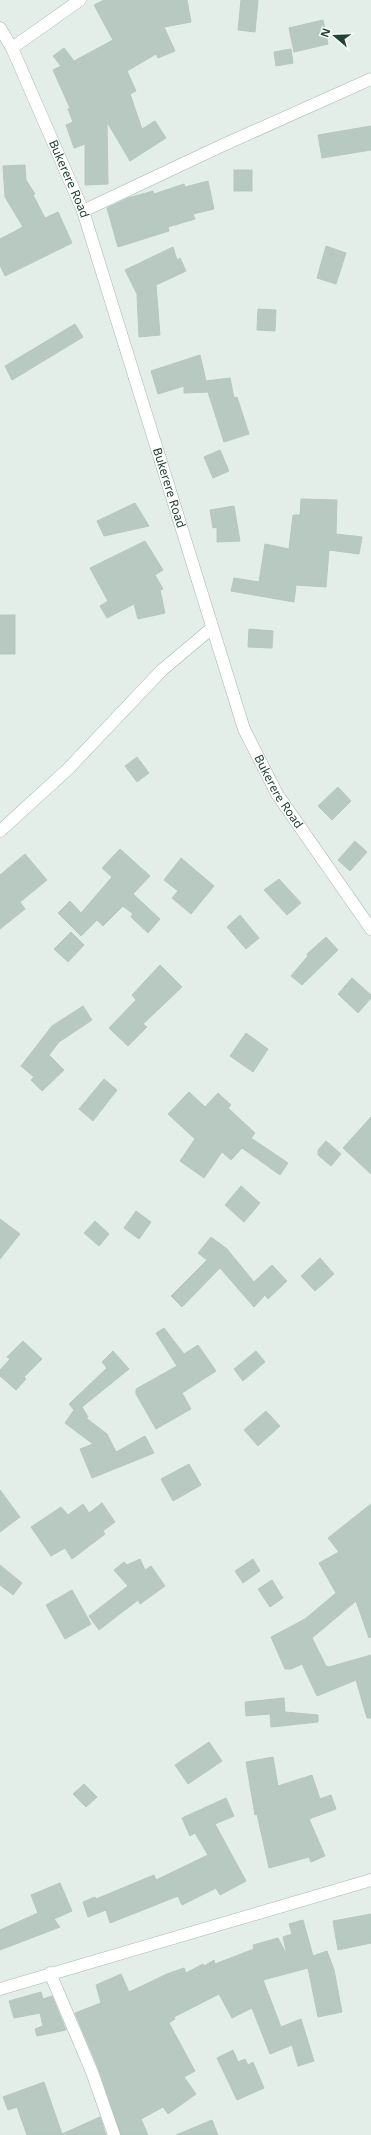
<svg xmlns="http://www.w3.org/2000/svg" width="371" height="2135" font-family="'Noto Sans',sans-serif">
  <rect width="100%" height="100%" fill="#e3eee8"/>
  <g fill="#b8c9c1" stroke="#b5c8bf">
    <polygon points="104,0 187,0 191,22 164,27 175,51 158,58 156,54 127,71 136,91 130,94 142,129 155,121 166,138 130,161 107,122 108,184 85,185 85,144 74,148 66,125 73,122 68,109 70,108 53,70 61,66 53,56 64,48 74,61 113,40 94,5"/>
    <polygon points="241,0 258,0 255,32 238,30"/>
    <polygon points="323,20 328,44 294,52 289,28"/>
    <polygon points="291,49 293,63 276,66 274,52"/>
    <polygon points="371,126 371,150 322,158 318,135"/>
    <polygon points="25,165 26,180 35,194 33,195 45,218 58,212 72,243 5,276 0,265 0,239 23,227 5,197 3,166"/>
    <rect x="234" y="170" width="18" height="21"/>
    <polygon points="208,181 214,209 193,214 195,219 168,227 169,231 118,247 107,208 128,198 153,191 154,194 184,184 185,187"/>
    <polygon points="326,246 346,253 336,284 317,278"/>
    <polygon points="173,247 177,260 180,258 186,271 156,285 160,335 139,337 137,294 125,270"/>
    <polygon points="258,309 276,310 275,331 257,330"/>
    <polygon points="75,324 83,337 12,380 5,366"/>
    <polygon points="200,355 206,381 230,378 234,398 237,397 249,434 224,442 208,392 184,393 184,386 158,394 151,371"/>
    <polygon points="220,450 229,471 213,478 204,457"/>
    <polygon points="301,499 337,500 336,534 362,537 359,554 329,550 326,587 296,585 294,602 231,591 234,578 259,582 265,544 289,549 293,515 300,515"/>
    <polygon points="135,503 149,526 104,536 97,521"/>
    <polygon points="234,506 240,541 217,542 217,527 213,528 210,510"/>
    <polygon points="145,541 163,570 155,575 163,589 160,590 165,613 138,619 134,604 107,618 100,606 108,601 90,568"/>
    <rect x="0" y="615" width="15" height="39"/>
    <polygon points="249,629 273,631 272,648 248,647"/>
    <polygon points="137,757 149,773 137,782 125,766"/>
    <polygon points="338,787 351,801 332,820 318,806"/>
    <polygon points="355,841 367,852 350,871 338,860"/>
    <polygon points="120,849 150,876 133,894 160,919 148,933 131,917 133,914 123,906 103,926 97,920 81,936 58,913 70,901 81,913 112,877 102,868"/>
    <polygon points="25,854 47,880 20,902 25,909 0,929 0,875"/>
    <polygon points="181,858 214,886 191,914 172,898 178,891 164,880"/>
    <polygon points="279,879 301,903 287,915 264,890"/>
    <polygon points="240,915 259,938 246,949 227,927"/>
    <polygon points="71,932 84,945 68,962 54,949"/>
    <polygon points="326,937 338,950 302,985 291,976 308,956 307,954"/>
    <polygon points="160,965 182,987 143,1024 147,1027 128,1046 109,1028 136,1000 132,995"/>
    <polygon points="352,978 371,995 371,998 358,1013 338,994"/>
    <polygon points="83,1006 92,1020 59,1042 49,1055 64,1070 42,1091 31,1080 34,1077 21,1066 52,1026"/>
    <polygon points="246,1033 268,1049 253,1072 230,1056"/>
    <polygon points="104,1079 117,1090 93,1121 79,1109"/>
    <polygon points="189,1092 205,1107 218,1093 231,1105 228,1108 255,1133 251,1138 288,1163 280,1175 242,1148 231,1160 222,1152 204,1178 180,1161 195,1139 168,1114"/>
    <polygon points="371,1117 371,1174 343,1148"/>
    <polygon points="326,1141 341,1154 331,1166 318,1155 318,1150"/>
    <polygon points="241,1186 260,1203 244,1222 225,1205"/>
    <polygon points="136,1211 151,1222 139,1239 124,1228"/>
    <polygon points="0,1219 20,1234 0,1259"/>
    <polygon points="95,1221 109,1234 99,1246 84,1233"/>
    <polygon points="211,1237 227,1249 254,1282 272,1265 287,1281 268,1299 265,1295 254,1307 220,1268 182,1307 171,1296 207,1260 198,1253"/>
    <polygon points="320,1258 334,1274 315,1291 301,1276"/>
    <polygon points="164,1328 184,1354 198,1345 216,1371 182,1393 191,1409 156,1429 136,1394 136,1389 177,1366 156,1333"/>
    <polygon points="23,1341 42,1359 24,1377 26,1379 16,1390 0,1376 0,1370 10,1359 7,1357"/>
    <polygon points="113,1351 129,1369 82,1407 88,1417 86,1418 107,1434 116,1452 145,1436 154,1453 92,1478 80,1449 93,1444 65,1423 74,1410 69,1404 107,1368 102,1362"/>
    <polygon points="256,1351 265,1362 243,1381 234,1369"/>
    <polygon points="266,1411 280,1426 258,1446 244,1430"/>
    <polygon points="189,1464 201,1485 173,1501 161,1479"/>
    <polygon points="0,1490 20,1517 0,1532"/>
    <polygon points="102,1503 115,1522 103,1531 105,1534 72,1559 65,1548 51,1556 31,1527 61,1507 68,1515 83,1504 89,1513"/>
    <polygon points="371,1504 371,1637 369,1638 356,1601 312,1638 326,1666 329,1667 371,1655 371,1718 367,1718 356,1680 317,1696 302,1664 291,1669 285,1669 271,1637 305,1619 336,1593 319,1563 339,1552 328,1538"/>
    <polygon points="140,1559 145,1570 151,1566 165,1586 140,1604 138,1600 99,1630 89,1616 128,1586 114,1570 124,1562 127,1565"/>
    <polygon points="253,1559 260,1571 243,1583 235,1571"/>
    <polygon points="0,1565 22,1583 13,1595 0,1585"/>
    <polygon points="272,1580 283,1598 270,1607 258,1589"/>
    <polygon points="72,1590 91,1624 65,1639 46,1605"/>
    <polygon points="284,1698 285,1712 318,1715 318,1722 271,1727 270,1714 246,1716 245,1702"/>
    <polygon points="209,1742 222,1761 188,1784 175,1765"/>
    <polygon points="273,1757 278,1786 312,1775 320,1799 331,1795 336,1809 309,1819 325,1856 311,1862 309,1857 269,1868 257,1814 255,1815 246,1762"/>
    <polygon points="84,1784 97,1797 86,1807 73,1794"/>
    <polygon points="226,1798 234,1816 215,1824 246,1881 220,1895 216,1888 182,1905 178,1896 110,1923 106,1910 88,1917 83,1902 95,1897 96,1899 154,1875 156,1880 208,1855 195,1833 190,1836 182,1818"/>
    <polygon points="60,1883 72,1911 54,1919 60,1927 0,1950 0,1930 38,1913 31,1895"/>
    <polygon points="371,1914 371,1943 338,1950 333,1921"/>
    <polygon points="303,1920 313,1956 327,1951 334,1970 342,2012 318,2017 308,1968 263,1980 281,2027 301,2019 314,2061 298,2066 292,2045 270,2054 252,2008 232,2018 219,1994 174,2017 175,2019 169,2023 195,2071 184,2077 196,2094 168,2114 163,2107 141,2119 148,2135 121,2135 99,2070 75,2013 101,2003 96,1985 121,1974 129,1992 167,1974 184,1968 186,1973 203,1964 204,1966 214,1960 215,1964 254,1949 253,1945 278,1938 287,1955 283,1937 292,1934 289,1924"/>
    <polygon points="41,1992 43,1999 52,1996 66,2030 37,2036 35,2029 43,2026 40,2013 14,2018 9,2001"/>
    <polygon points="233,2050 238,2062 245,2059 248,2065 253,2062 264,2088 237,2100 217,2058"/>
    <polygon points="44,2082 62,2134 100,2117 106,2135 27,2135 17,2107 8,2110 3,2097"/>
    <polygon points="212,2120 218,2135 176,2135"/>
  </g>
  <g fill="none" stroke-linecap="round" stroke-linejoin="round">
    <defs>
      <g id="minor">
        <path id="s1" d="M0 28 12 48 83 211 244 729 277 794 371 929"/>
        <polyline points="12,48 80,0"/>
        <polyline points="83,211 221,146 371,79"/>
        <polyline points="0,831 68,769 162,670 212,628"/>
        <polyline points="50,1973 92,2072 114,2135"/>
        <polyline points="0,1989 371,1880"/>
      </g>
    </defs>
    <use href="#minor" stroke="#a5b7af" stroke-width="13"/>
    <use href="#minor" stroke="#fff" stroke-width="12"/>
  </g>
  <g text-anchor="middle" stroke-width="3" stroke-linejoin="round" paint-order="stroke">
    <g font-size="12" fill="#214137" stroke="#f4faf7">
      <text dy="4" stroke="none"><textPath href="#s1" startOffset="166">Bukerere Road</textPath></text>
      <text dy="4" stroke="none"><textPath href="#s1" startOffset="491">Bukerere Road</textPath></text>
      <text dy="4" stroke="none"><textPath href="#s1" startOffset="815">Bukerere Road</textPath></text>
    </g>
  </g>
  <g transform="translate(335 36) rotate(289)" stroke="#f4faf7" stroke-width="3" paint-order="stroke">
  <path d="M0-3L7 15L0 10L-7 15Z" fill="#214137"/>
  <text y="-6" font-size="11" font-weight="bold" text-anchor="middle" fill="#214137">N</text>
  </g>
</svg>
